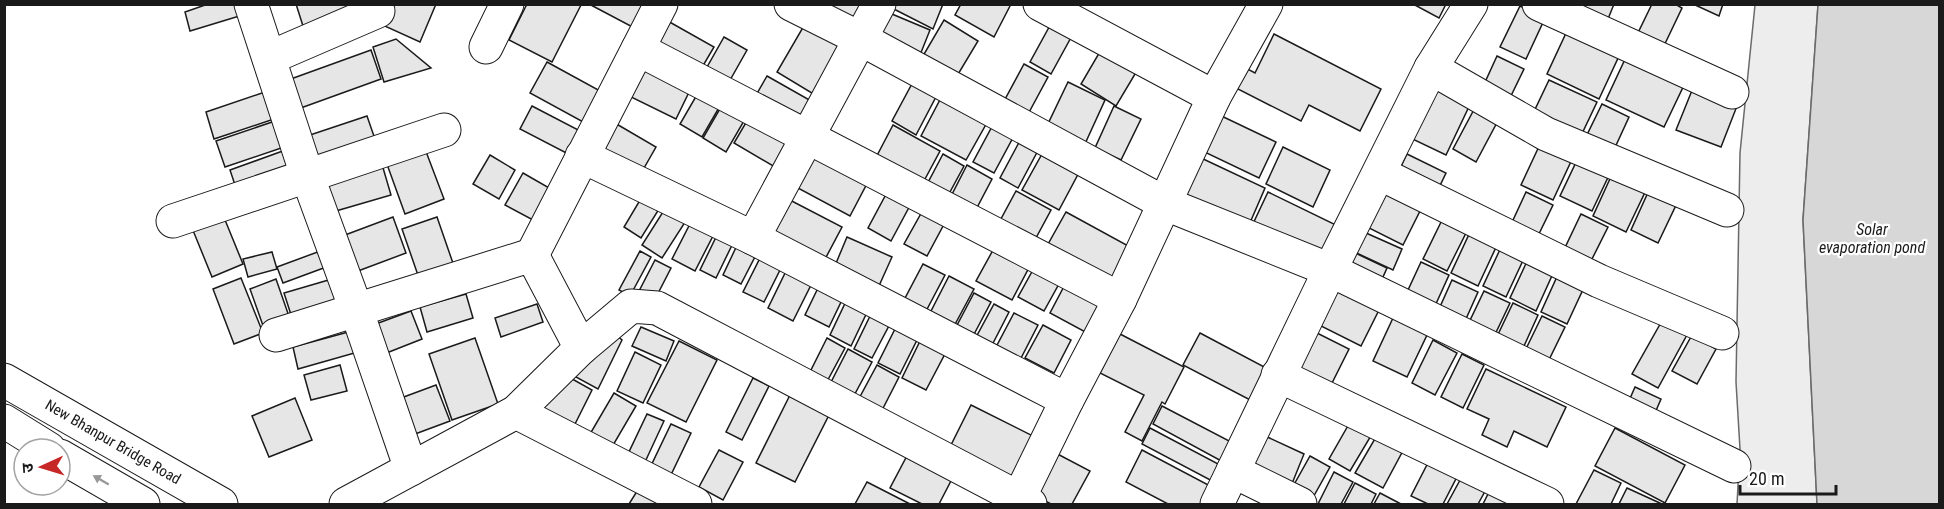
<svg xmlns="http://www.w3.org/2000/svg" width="1944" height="509" font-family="'Roboto Condensed','Noto Sans Devanagari',sans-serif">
  <rect width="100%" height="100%" fill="#fff"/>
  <polygon fill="#ededed" stroke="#6a6a6a" stroke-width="1.5" points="1755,5 1818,5 1803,220 1817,504 1737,504 1740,449 1736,382 1740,153"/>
  <polygon fill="#d7d7d7" stroke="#6a6a6a" stroke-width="1.5" points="1818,5 1939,5 1939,504 1817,504 1803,220"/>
  <g fill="#e6e6e6" stroke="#1a1a1a" stroke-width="1.5">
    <polygon points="208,4 243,4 246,14 190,31 185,12"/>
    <polygon points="296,4 348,4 350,11 303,26"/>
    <polygon points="387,4 436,4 420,42 378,23"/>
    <polygon points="527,4 581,5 552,62 509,40"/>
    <polygon points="589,4 654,4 640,31"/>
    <polygon points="800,4 866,4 850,32"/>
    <polygon points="884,4 943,4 933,29"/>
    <polygon points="961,4 1011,4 994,37 955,15"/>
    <polygon points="1413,4 1446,4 1439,18"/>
    <polygon points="1565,4 1614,4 1606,24"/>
    <polygon points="1652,4 1675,4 1682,8 1661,52 1635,39"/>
    <polygon points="1693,4 1723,4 1719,16"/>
    <polygon points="1520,6 1545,18 1526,59 1500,47"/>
    <polygon points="880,9 930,30 920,55 869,34"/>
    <polygon points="809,17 853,43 820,98 777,72"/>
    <polygon points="666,20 714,47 697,76 650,48"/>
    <polygon points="944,20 978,41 954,81 920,61"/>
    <polygon points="1053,20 1074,32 1051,74 1030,62"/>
    <polygon points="1567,31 1619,56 1599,99 1547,74"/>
    <polygon points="1274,34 1381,89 1360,131 1309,105 1301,121 1232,86 1242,66 1255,73"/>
    <polygon points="724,37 747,50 725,89 702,76"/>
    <polygon points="396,39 431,68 384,82 373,47"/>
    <polygon points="1105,43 1141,64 1116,106 1081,84"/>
    <polygon points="371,50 381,79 298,109 288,80"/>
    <polygon points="1627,55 1685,83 1664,127 1606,100"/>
    <polygon points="1497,56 1524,69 1507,104 1481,91"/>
    <polygon points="547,62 602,92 585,123 530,93"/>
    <polygon points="1024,64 1048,77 1027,116 1003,103"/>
    <polygon points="644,66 691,88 676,119 629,96"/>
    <polygon points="767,76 813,102 797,130 751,104"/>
    <polygon points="1433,76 1474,96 1446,155 1404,135"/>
    <polygon points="914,80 938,93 916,135 892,121"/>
    <polygon points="1549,80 1597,102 1578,142 1530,120"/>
    <polygon points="1068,82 1105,100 1084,146 1046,128"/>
    <polygon points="702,86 724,99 702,137 680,124"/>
    <polygon points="1693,88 1737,106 1721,147 1676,130"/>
    <polygon points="265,92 274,119 214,139 206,112"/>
    <polygon points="943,94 989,119 966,160 921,136"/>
    <polygon points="725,100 748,114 726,152 703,138"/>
    <polygon points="1478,102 1501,115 1476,162 1453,149"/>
    <polygon points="1602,104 1629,117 1612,154 1584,141"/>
    <polygon points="532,106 586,134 574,157 520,129"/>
    <polygon points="1114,106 1141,119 1121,160 1095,148"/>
    <polygon points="1211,111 1276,142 1259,178 1194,147"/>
    <polygon points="751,114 797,141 780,170 734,143"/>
    <polygon points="367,116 376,142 316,162 307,136"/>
    <polygon points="281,119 290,145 225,167 216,141"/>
    <polygon points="608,119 656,147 640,175 592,148"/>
    <polygon points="995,121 1016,132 994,173 973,162"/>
    <polygon points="893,125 940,151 918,192 871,167"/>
    <polygon points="1024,133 1042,143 1018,188 1000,178"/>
    <polygon points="1542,140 1574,155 1553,200 1521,185"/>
    <polygon points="422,141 444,199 405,214 384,156"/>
    <polygon points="1047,145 1083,165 1059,210 1022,190"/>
    <polygon points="818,147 871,176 850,216 796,187"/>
    <polygon points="1283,147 1330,170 1313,207 1266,184"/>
    <polygon points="291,148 301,176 239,197 230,170"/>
    <polygon points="943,154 964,166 944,203 923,192"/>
    <polygon points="1407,154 1446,173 1434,198 1395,179"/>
    <polygon points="490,155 515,170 499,199 473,184"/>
    <polygon points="1579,156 1611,171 1592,211 1560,196"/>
    <polygon points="1199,157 1265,188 1249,225 1182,193"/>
    <polygon points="381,161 391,195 329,213 319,179"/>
    <polygon points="967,165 992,179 971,219 946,206"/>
    <polygon points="1614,170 1648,186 1626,232 1593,216"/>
    <polygon points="523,173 551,189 533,220 505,205"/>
    <polygon points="1388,183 1425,201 1403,245 1367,227"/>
    <polygon points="891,185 914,198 891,241 868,228"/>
    <polygon points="1650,188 1678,201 1658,243 1631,230"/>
    <polygon points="646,190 664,201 641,238 624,227"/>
    <polygon points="1016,191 1051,210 1030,249 995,230"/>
    <polygon points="1268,192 1336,225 1319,261 1251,228"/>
    <polygon points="1526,192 1553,205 1534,244 1508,231"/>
    <polygon points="786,198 842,227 823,263 768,234"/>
    <polygon points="928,201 950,213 927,256 904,244"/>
    <polygon points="668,204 689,216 662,258 642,245"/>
    <polygon points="1066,212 1132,248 1114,282 1047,246"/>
    <polygon points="1581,214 1608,227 1587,269 1561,256"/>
    <polygon points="223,215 243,264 212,277 192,228"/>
    <polygon points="393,217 406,253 358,271 345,235"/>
    <polygon points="437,217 455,269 420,281 402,229"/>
    <polygon points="1443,218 1467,231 1447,271 1423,259"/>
    <polygon points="692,220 715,232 695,271 672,259"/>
    <polygon points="1357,229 1402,249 1393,270 1348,249"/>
    <polygon points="1471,230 1498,243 1478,286 1451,273"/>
    <polygon points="719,231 735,239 716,278 700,270"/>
    <polygon points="847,237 892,257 878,288 834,268"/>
    <polygon points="739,241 758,251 741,284 723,275"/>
    <polygon points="998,241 1033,260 1012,300 976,281"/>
    <polygon points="1503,243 1526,254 1506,297 1483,286"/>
    <polygon points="323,250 329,266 283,283 277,267"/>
    <polygon points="640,251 651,257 630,296 619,290"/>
    <polygon points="1351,251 1387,268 1378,288 1342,271"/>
    <polygon points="272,252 277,269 248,277 243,259"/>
    <polygon points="763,252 784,262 764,302 743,292"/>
    <polygon points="1529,257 1555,269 1536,311 1510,298"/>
    <polygon points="1039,259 1065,273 1044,311 1018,297"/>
    <polygon points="655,260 671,268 652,305 636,297"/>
    <polygon points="1421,262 1449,275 1430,317 1402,303"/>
    <polygon points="923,264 945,275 925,313 903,302"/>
    <polygon points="789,265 815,277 793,321 768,308"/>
    <polygon points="1560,270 1586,283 1567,324 1541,312"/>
    <polygon points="1070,275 1109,296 1089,334 1050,313"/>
    <polygon points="949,276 974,289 953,328 929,315"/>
    <polygon points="1331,276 1383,302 1361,346 1309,320"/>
    <polygon points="241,278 263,333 234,344 213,289"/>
    <polygon points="276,279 292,325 266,334 250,289"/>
    <polygon points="332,279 341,310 294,324 284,293"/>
    <polygon points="1452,280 1478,292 1461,330 1435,318"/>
    <polygon points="818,288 842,300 829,327 805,315"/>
    <polygon points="1484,291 1510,303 1490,345 1464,333"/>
    <polygon points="974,293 991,302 972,338 955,329"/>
    <polygon points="466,294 473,318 427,332 420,307"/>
    <polygon points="849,295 870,306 851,346 830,335"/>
    <polygon points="1513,303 1538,315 1519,357 1493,345"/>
    <polygon points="537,304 543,322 501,337 495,318"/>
    <polygon points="994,304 1009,312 990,349 974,341"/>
    <polygon points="873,310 892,320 872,358 854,349"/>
    <polygon points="411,311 422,339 384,354 373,325"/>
    <polygon points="1014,313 1038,325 1019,362 995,349"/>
    <polygon points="1542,316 1565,327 1544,370 1521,359"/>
    <polygon points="1393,318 1427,335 1407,377 1373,361"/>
    <polygon points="1663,319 1688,333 1658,388 1632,374"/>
    <polygon points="898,323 920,334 900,374 878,363"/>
    <polygon points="1043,325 1071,340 1054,373 1025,358"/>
    <polygon points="641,327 674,341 666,361 632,346"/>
    <polygon points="1309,329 1349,349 1328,391 1289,371"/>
    <polygon points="352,331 358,352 298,369 293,347"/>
    <polygon points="1200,333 1270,370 1254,402 1183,365"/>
    <polygon points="615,334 622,340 598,389 563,370"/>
    <polygon points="1120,334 1184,367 1165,404 1162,402 1142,441 1125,432 1144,395 1100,373"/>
    <polygon points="1692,335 1716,349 1697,384 1672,371"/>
    <polygon points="922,337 947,350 926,390 902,378"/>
    <polygon points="475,338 498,404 452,420 429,354"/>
    <polygon points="827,338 845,348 824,387 807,378"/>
    <polygon points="1433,340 1457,353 1435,395 1412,383"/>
    <polygon points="679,341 717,360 686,422 647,403"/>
    <polygon points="848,349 872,362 850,403 827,390"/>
    <polygon points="635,352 661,365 643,403 617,391"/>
    <polygon points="1462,354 1484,365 1463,408 1441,397"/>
    <polygon points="340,365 347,391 311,400 304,375"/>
    <polygon points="877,365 899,377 878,418 855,406"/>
    <polygon points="1486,369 1566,407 1547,447 1514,431 1507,447 1482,435 1489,419 1467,409"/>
    <polygon points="558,371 592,390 572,430 526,406"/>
    <polygon points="753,378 769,386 742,440 726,432"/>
    <polygon points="436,385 450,421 407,437 393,401"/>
    <polygon points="1635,387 1661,399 1651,422 1625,410"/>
    <polygon points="614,393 636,406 612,447 590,434"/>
    <polygon points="790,395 829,415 795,482 756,463"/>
    <polygon points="295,398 312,440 269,457 252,416"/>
    <polygon points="971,405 1041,440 1019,484 949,449"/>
    <polygon points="1162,406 1235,444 1225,463 1153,424"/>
    <polygon points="647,414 664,421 645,462 628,454"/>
    <polygon points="1353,417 1375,429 1350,471 1329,459"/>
    <polygon points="671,424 691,433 668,481 648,472"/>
    <polygon points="1150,428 1222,466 1214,482 1142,444"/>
    <polygon points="1615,428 1685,465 1665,503 1595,466"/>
    <polygon points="1380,430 1406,445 1383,488 1355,473"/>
    <polygon points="1263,435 1304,454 1289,491 1247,472"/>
    <polygon points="1048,449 1090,471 1072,504 1051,504 1026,491"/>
    <polygon points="719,450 743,462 723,500 699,487"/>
    <polygon points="1142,450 1214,488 1205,504 1168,504 1126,482"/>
    <polygon points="909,452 954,475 939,504 922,504 890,488"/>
    <polygon points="1432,455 1461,469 1443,504 1428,504 1411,496"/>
    <polygon points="1310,456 1330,467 1311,501 1291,490"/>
    <polygon points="1594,470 1621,483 1611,504 1576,504"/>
    <polygon points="1465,471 1489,484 1478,504 1447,504"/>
    <polygon points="1334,472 1353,482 1341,504 1318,504"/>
    <polygon points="867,482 910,504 855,504"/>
    <polygon points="1494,482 1511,504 1483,504"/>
    <polygon points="1355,483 1376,494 1371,504 1344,504"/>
    <polygon points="639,488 668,504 629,504"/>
    <polygon points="1627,488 1662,504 1619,504"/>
    <polygon points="1380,493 1401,504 1374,504"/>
  </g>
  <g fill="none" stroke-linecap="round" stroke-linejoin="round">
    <defs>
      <g id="minor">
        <polyline points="251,4 307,175 356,309 411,469"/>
        <polyline points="791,4 861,39 1166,204 1330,270 1734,466"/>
        <polyline points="1040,4 1214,97"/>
        <polyline points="1539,4 1732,92"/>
        <polyline points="486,47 507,4"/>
        <polyline points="638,49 1120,299"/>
        <polyline points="269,58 378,11"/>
        <polyline points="1431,68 1546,134 1727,210"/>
        <polyline points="582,156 753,238 1067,400"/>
        <polyline points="1379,173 1599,281 1722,333"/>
        <polyline points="173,221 444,130"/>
        <polyline points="753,238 879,4"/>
        <polyline points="532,255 661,4"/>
        <polyline points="276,335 532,255 581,348"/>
        <polyline points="1278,375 1547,504"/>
        <polyline points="4,380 221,504"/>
        <polyline points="516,412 695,504"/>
        <polyline points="4,421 49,449"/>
        <polyline points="60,456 143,504"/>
        <polyline points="1233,471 1300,504"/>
        <polyline points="346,504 516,412 581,348 631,306 657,308 1030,504"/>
        <polyline points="1016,504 1067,400 1120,299 1214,97 1266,4"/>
        <polyline points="1217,504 1330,270 1431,68 1471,4"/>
      </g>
    </defs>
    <use href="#minor" stroke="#1a1a1a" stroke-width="35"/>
    <use href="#minor" stroke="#fff" stroke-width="33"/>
  </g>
  <defs><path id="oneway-solid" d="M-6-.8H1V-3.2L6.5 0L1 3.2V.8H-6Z" transform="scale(1.5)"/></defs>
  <use fill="#989898" href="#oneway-solid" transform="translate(101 480) rotate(-150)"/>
  <g text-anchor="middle" stroke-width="4.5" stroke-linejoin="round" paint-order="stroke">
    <g font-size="15" fill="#1a1a1a" stroke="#fff">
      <text transform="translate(113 442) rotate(30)" y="5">New Bhanpur Bridge Road</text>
    </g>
    <g font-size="16" font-style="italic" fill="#1a1a1a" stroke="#fff">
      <text x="1872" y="235">Solar<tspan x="1872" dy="18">evaporation pond</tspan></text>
    </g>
  </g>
  <rect width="1944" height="509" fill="none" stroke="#1a1a1a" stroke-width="12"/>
  <g transform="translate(42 467) rotate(266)"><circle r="28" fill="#ffffff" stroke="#a3a3a3" stroke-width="1.5"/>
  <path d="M0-4.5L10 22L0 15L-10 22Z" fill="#c62828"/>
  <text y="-9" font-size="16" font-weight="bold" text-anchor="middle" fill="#1a1a1a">उ</text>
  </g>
  <path d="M1740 485v9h96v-9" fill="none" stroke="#1a1a1a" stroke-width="3"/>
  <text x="1749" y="485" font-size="18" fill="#1a1a1a" stroke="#ffffff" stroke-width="4.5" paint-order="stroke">20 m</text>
</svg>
